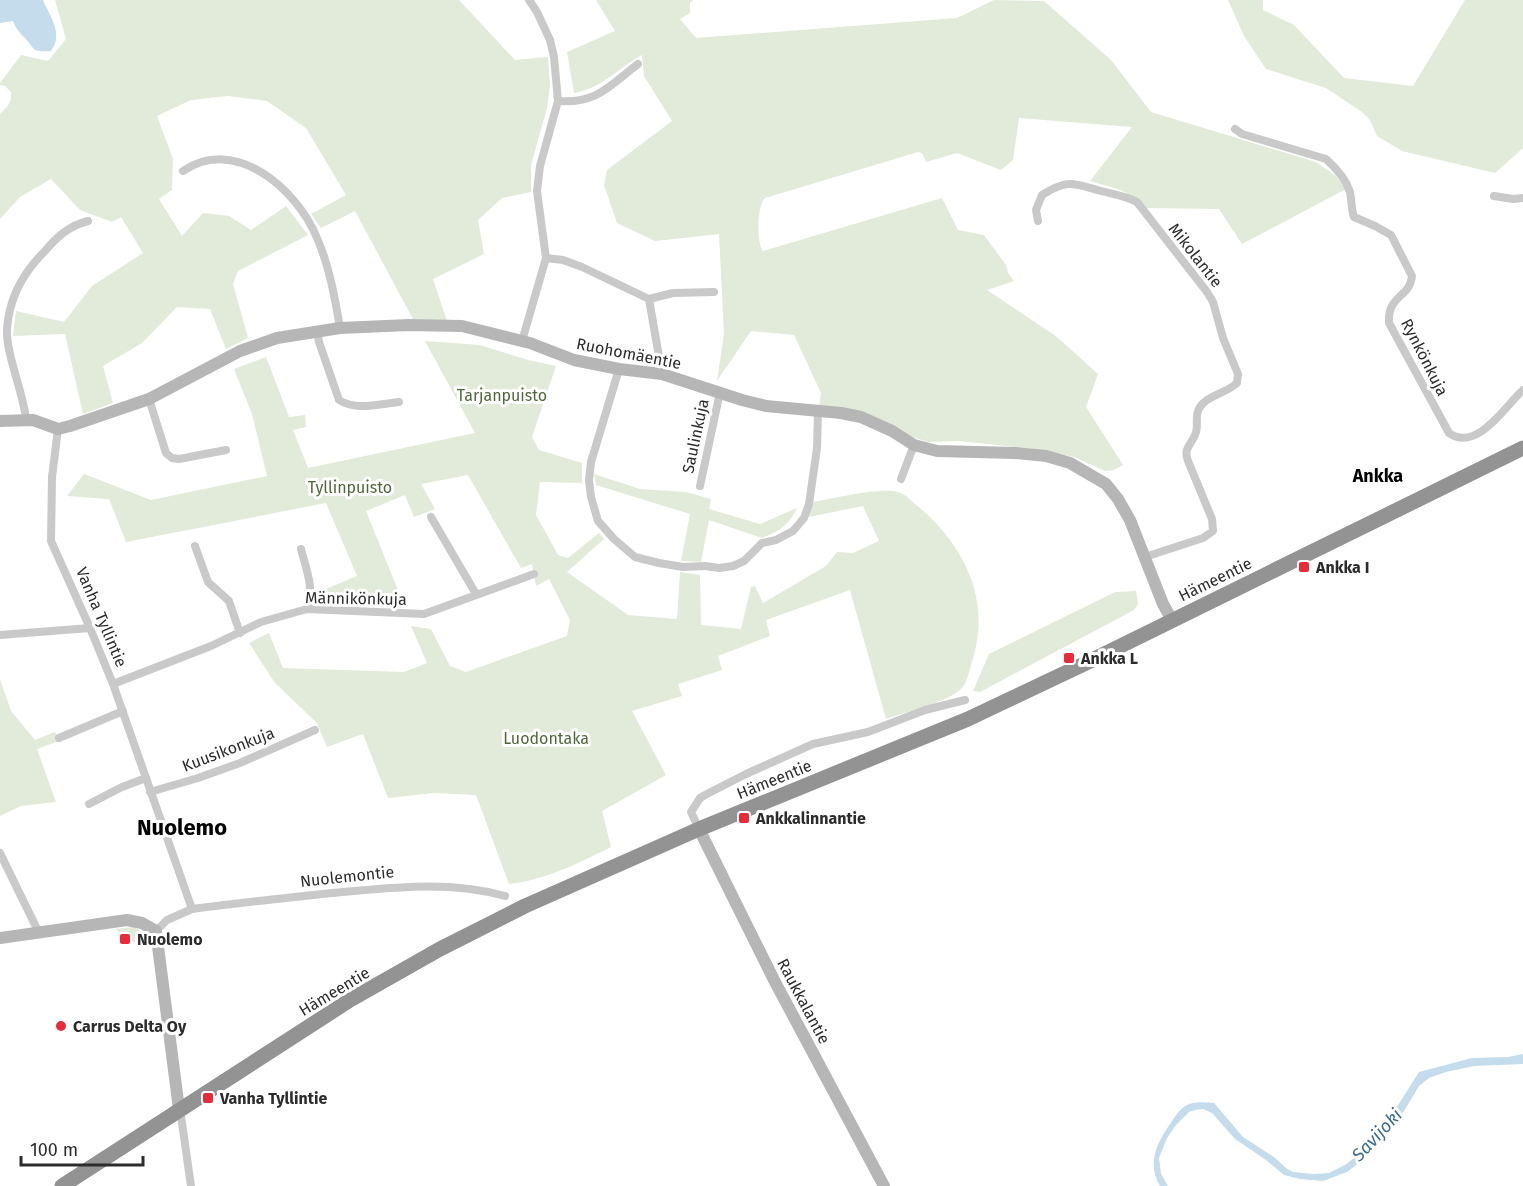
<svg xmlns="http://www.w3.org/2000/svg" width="1523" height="1186" font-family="'Fira Sans',sans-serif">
  <rect width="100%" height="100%" fill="#fff"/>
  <g fill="#e2ead9">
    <path d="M55 0H459L515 60 548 57 550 85 547 108 531 165V192L502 198 478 220 484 254 433 279 447 321 413 319 355 211 321 228 311 214 346 195 306 128 267 101 228 96 191 100 157 116 173 159 172 190 159 199 182 236 203 213 229 216 251 230 286 206 308 235 238 271 233 284 248 338 226 349 210 309 177 307 142 343 103 366 113 403 83 414 65 334 13 336 16 311 64 322 92 286 143 253 121 217 112 222 80 210 51 179 20 197 0 219V114C7 107 12 103 11 92L5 86 0 85V83L21 55 48 61 66 39Z"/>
    <path d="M596 0H693L690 3V13L680 19 696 38 957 18 994 0 1044 1 1111 60 1151 112 1316 162 1336 176 1346 189 1242 244 1219 209 1144 208C1133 190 1109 187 1090 181L1132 127 1019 118 1013 160 1001 170 957 153 926 162 922 153 918 152 765 198C757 206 756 242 763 251L942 198 958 230 984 235 1006 265 1008 273 1014 281 987 290 1057 337 1098 374 1086 407 1123 465 1114 470 1105 471 1074 457 1035 449 959 441 928 442 819 407 821 393 794 335 751 331 717 381 724 334 719 234 655 241 617 223 604 185 607 170 672 121 644 76 642 55C618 68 601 89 574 93L567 52 615 31Z"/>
    <polygon points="1228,0 1263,0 1263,10 1294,25 1344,78 1413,86 1465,0 1523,0 1523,148 1495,173 1402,151 1377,136 1370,120 1362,112 1326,88 1266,69 1244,36"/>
    <path d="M425 341 480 345 528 360 556 366 532 437 539 450 582 463V483L540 482 536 515 558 555 568 558 599 533 604 539 567 572 628 615 677 619 680 572 700 575 701 625 741 629 751 587 755 586 763 603 826 566 837 552 853 553 879 541 863 506 809 517 812 502C834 499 877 487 898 492 906 494 913 503 920 508 964 546 991 599 973 658 970 667 968 681 962 688 949 702 905 712 886 719L850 590 766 620 770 636 718 656 722 670 678 684 682 696 632 711 666 775 602 811 611 847C579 863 545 880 509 884L476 795 434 793 388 798 363 734 327 747 317 723 275 683 249 643 269 633 283 668 404 672 427 663 411 626 431 629 450 666 466 672 567 636 570 620 549 579 536 586 532 564 521 568 468 475 421 484 435 509 414 517 405 495 366 511 404 605 383 602 339 600 330 598 321 591 357 576 326 503 126 542 109 499 67 496 84 474 151 500 267 476 252 414 234 369 266 357 289 417 305 415 306 427 293 430 308 468 475 433Z"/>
    <path d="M594 474 640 489 686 492 711 499 709 509 760 524 797 508C788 526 781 530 762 538L709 520 701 562 681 561 690 514 596 485Z"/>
    <polygon points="1136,591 1138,604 1134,610 980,692 973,691 989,654 1115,592"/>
    <polygon points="0,679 11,711 35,740 55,732 59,741 37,749 56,802 21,806 0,816"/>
    <polygon points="134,927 142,932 143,945 133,942 115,929"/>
  </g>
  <g fill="#c4dceb">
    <path d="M0 0H43C50 17 64 34 51 51 31 52 36 50 25 38 19 32 16 29 13 21L0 23Z"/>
    <path d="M1523 1054V1064L1474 1066 1446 1072 1429 1078 1419 1086 1401 1116 1363 1160 1347 1172 1323 1181 1300 1179 1284 1175 1266 1160 1235 1139 1212 1113 1203 1109 1195 1110 1189 1112 1176 1125 1167 1138 1159 1158 1161 1174 1168 1186H1160C1147 1164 1156 1144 1170 1124 1174 1118 1179 1110 1185 1106 1193 1101 1204 1102 1214 1103L1243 1137 1274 1157 1286 1168 1293 1172 1313 1174 1329 1173 1345 1165 1358 1155 1390 1118 1419 1072 1472 1058 1508 1057Z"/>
  </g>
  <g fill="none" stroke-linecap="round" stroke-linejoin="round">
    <g stroke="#c9c9c9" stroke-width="8">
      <path d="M558 101C597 104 609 86 638 64"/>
      <path d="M1235 129 1242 134 1326 159C1336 168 1346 179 1350 192 1352 201 1351 209 1354 217L1375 226 1391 235 1412 276C1410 298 1387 295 1389 323L1449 433C1477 453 1506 405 1523 390"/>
      <path d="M183 171C235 135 297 189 317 238 329 265 335 298 340 328"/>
      <polyline points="1494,196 1513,199 1523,198"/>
      <path d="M1038 221 1036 210 1042 195C1069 178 1074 184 1101 191 1113 194 1126 196 1137 202L1207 292 1213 302 1223 338 1238 374 1237 383C1226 394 1204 395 1198 411 1195 419 1199 427 1195 435 1191 445 1183 448 1188 461L1212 519 1213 531 1203 538 1145 557"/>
      <polyline points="546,258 563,260 582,267 649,299 673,293 714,292"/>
      <polyline points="649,299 662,374"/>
      <path d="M317 330 319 342 339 400C356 411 379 404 399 402"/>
      <polyline points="522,341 546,258 537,191 540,166 558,101 554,57 550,40 537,12 529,0"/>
      <polyline points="619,369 591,462 589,480 591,497 598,521 614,539 635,557 659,563 683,567 705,566 719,568 733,566 744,561 762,543 776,540 793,531 804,518 809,504 817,448 818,412"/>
      <polyline points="149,399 166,453 172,458 179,459 226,450"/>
      <path d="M26 419C23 391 6 355 7 329 9 299 23 273 44 252 57 237 68 226 88 221"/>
      <polyline points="58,429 52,477 51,541 90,628 113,684 192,909"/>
      <polyline points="901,479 914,445"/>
      <polyline points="700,486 720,392"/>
      <polyline points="431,517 476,594"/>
      <polyline points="195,546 208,582 229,601 240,633"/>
      <path d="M301 549C306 569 315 589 307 609"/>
      <polyline points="0,635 90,628"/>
      <polyline points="113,684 211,646 261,622 307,609 424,614 534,574"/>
      <polyline points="59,738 123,711"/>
      <polyline points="150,792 198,778 240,763 315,730"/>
      <polyline points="89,804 122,787 146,778"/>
      <polyline points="699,829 691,812 700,798 705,795 746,774 813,744 868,732 925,710 965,700"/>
      <polyline points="0,853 38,931"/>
      <path d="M156 931 167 920 192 909C239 903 285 898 332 893 390 888 448 880 505 896"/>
      <polyline points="180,1109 191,1186"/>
    </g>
    <g stroke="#b6b6b6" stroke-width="12">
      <polyline points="0,421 33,420 58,429 70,426 149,399 240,351 277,338 340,328 409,325 462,326 530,343 574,360 619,369 662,374 742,400 766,406 841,413 861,417 892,431 914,445 937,451 1015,453 1046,456 1070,463 1106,484 1118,499 1130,520 1163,604 1172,620"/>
      <polyline points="699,829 774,980 884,1186"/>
      <polyline points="0,938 127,920 142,923 156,931 179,1109"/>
    </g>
    <polyline stroke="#939393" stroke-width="15" points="62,1186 350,1000 440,949 525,906 699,829 968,719 1084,664 1523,448"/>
  </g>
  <g fill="#e72b39" stroke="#fff" stroke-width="2">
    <rect x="1298" y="561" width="12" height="12" rx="3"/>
    <rect x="1063" y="652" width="12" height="12" rx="3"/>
    <rect x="738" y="812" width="12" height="12" rx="3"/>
    <rect x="119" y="933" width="12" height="12" rx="3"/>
    <circle cx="61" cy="1026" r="6"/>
    <rect x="202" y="1092" width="12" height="12" rx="3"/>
  </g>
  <g text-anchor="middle" stroke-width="6" stroke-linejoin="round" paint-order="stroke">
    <g font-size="16" fill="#2c2c2c" stroke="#fff">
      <text transform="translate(1196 255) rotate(52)" y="6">Mikolantie</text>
      <text transform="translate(629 353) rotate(11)" y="6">Ruohomäentie</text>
      <text transform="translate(1425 357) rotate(63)" y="6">Rynkönkuja</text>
      <text transform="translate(695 436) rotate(-78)" y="6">Saulinkuja</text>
      <text transform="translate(1215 579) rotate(-26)" y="6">Hämeentie</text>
      <text transform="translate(356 598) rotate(1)" y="6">Männikönkuja</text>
      <text transform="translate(102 617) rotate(67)" y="6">Vanha Tyllintie</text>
      <text transform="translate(228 749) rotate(-21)" y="6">Kuusikonkuja</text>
      <text transform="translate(774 779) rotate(-22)" y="6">Hämeentie</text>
      <text transform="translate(347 876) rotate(-6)" y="6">Nuolemontie</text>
      <text transform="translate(334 991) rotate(-31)" y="6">Hämeentie</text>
      <text transform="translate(804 1001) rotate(62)" y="6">Raukkalantie</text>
    </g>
    <g font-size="16" fill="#4f683a" stroke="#fff">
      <text x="502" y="401">Tarjanpuisto</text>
      <text x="350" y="493">Tyllinpuisto</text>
      <text x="546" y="744">Luodontaka</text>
    </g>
    <g font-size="16" font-weight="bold" fill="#2c2c2c" stroke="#fff" text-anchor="start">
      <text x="1316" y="573">Ankka I</text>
      <text x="1081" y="664">Ankka L</text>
      <text x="756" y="824">Ankkalinnantie</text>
      <text x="137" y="945">Nuolemo</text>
      <text x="73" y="1032">Carrus Delta Oy</text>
      <text x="220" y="1104">Vanha Tyllintie</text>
    </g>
    <g font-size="18" font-weight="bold" fill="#000" stroke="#fff">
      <text x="1378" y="482">Ankka</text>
    </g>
    <g font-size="18" font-style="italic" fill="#3a6e8e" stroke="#fff">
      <text transform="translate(1377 1135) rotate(-47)" y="6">Savijoki</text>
    </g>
    <g font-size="22" font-weight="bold" fill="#000" stroke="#fff">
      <text x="182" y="835">Nuolemo</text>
    </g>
  </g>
  <path d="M21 1156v9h122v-9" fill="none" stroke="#2c2c2c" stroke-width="3"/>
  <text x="30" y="1156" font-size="18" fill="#2c2c2c" stroke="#ffffff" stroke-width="4.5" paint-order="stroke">100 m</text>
</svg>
